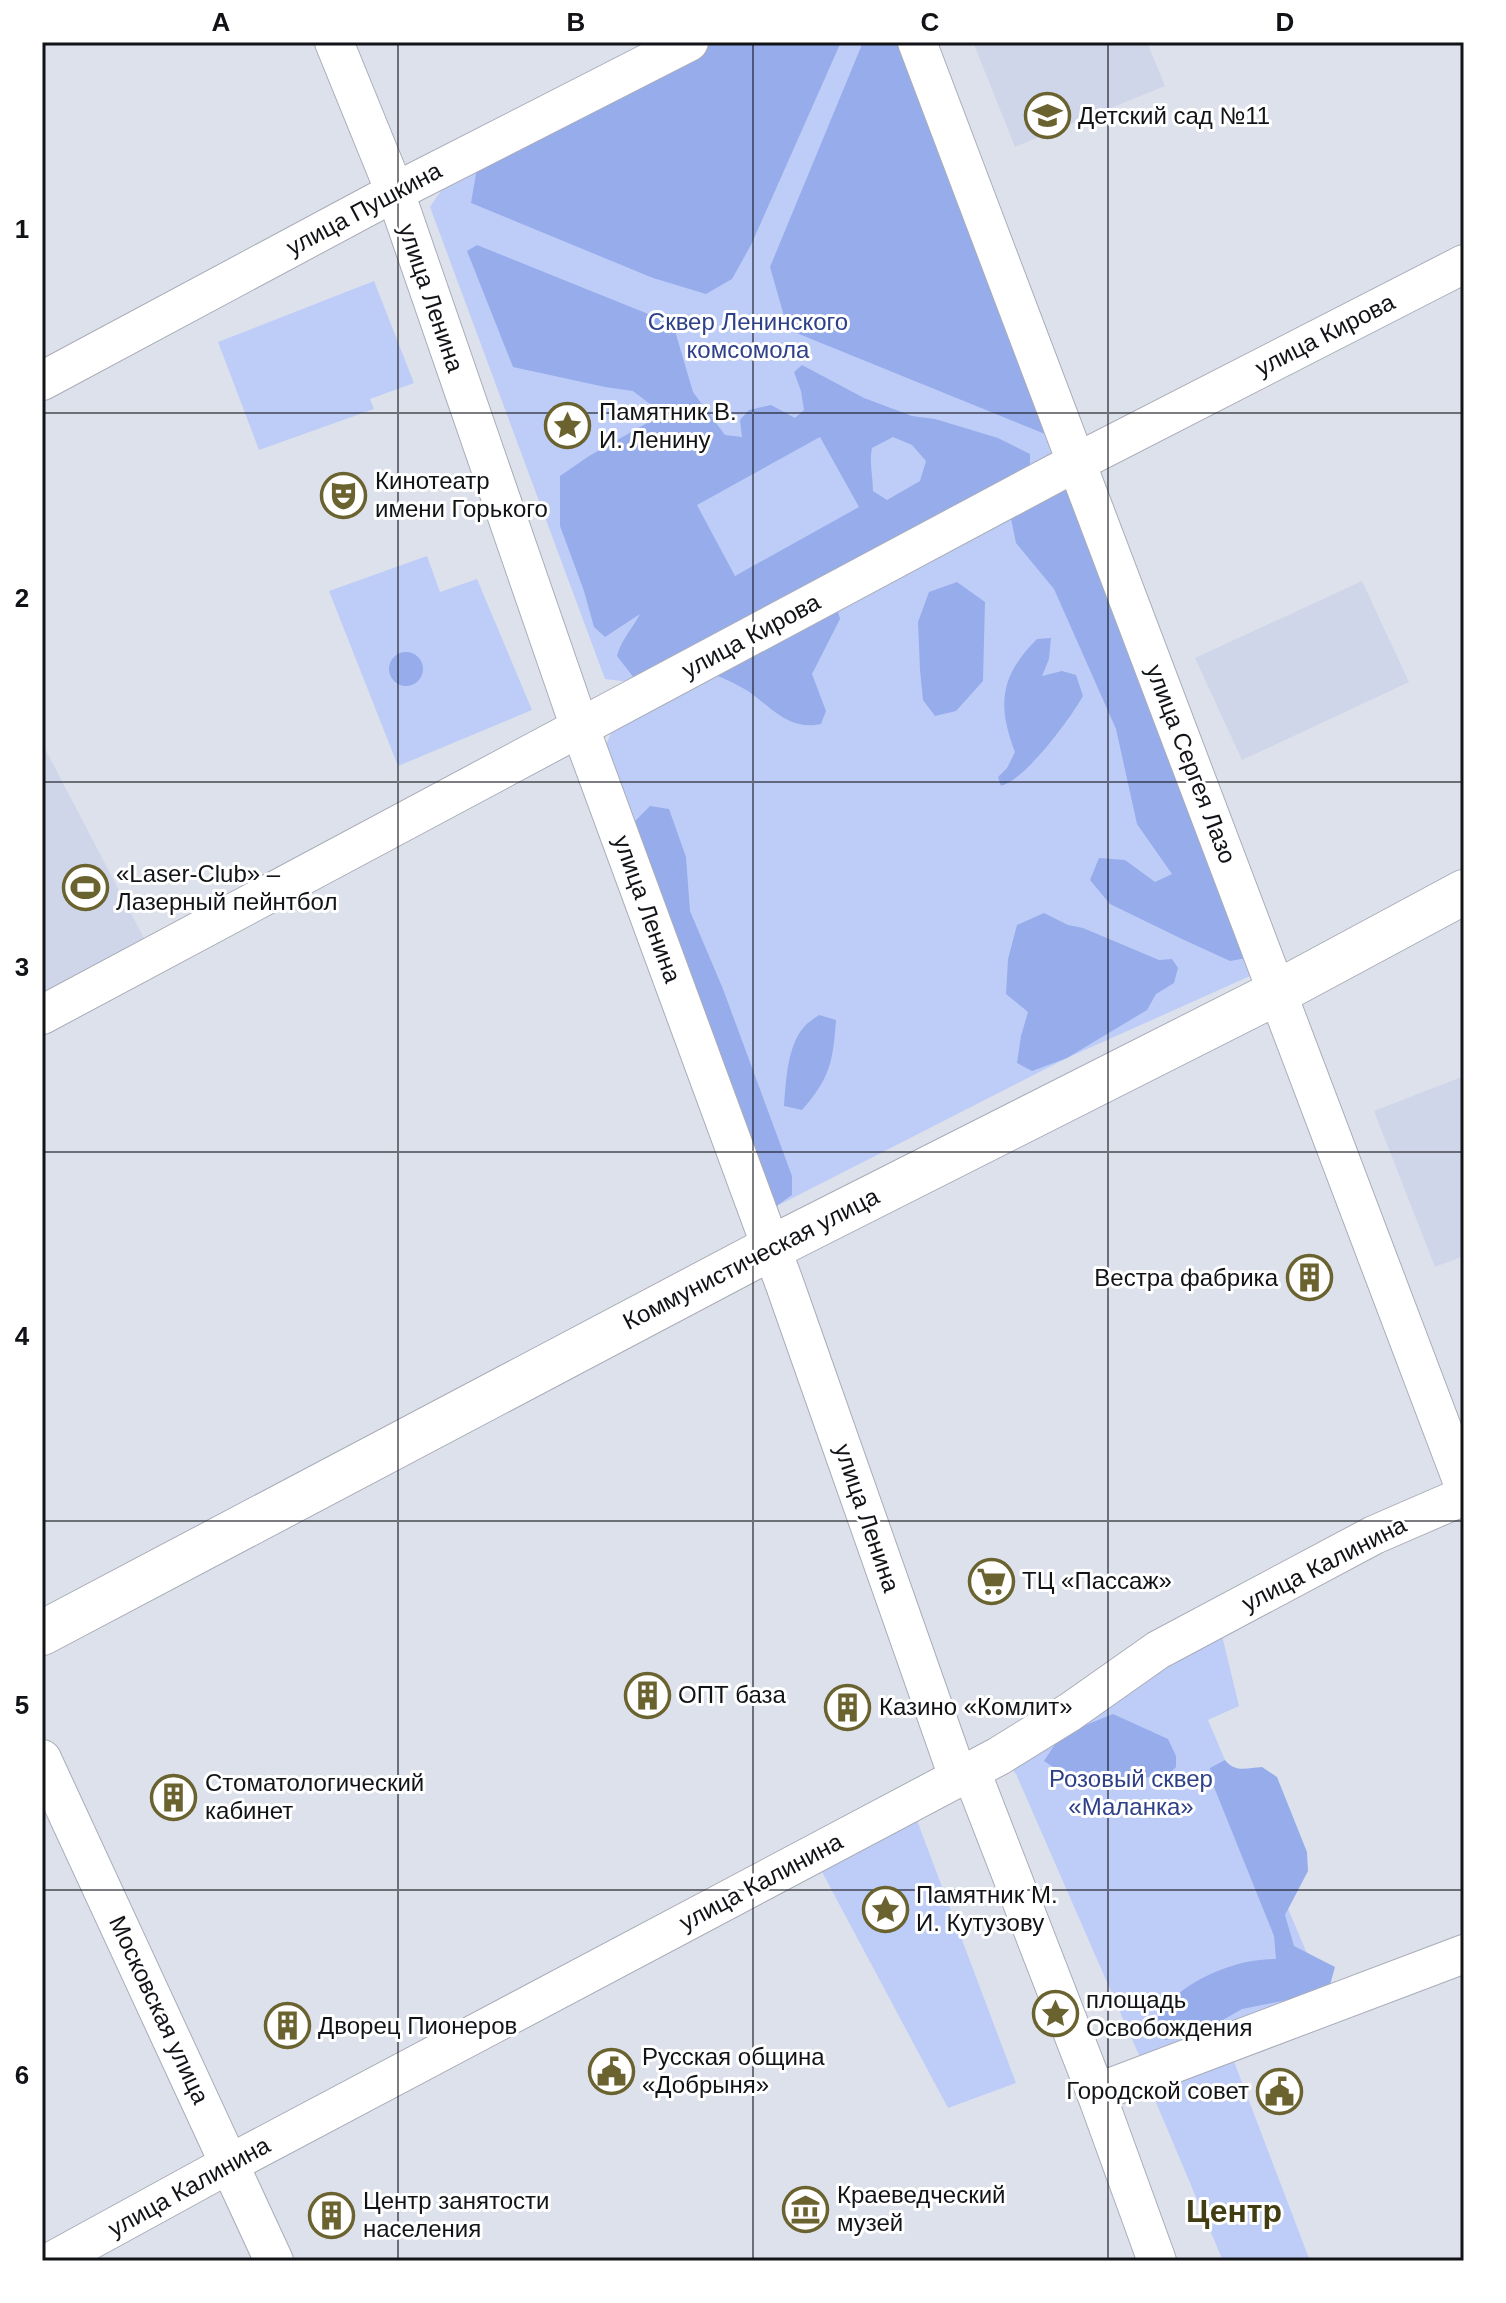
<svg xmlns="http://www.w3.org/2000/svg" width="1506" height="2303" font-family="Helvetica,sans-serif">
  <rect width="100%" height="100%" fill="#dde1ec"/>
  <g fill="#d0d6e9">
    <polygon points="973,42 1147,42 1165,86 1015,147"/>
    <polygon points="1362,581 1409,682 1242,760 1195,658"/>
    <polygon points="42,743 146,942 42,996"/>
    <polygon points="1464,1076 1464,1256 1435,1267 1374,1111"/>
  </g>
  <g fill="#becdf8">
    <polygon points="716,42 908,42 1055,459 638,683 605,679 430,207 449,179"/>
    <polygon points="374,281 414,383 370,399 374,409 259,450 218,342"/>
    <polygon points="1077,463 1268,968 1067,1058 775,1207 603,752 623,704"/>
    <polygon points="427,556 440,592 477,579 532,710 398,766 329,591"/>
    <polygon points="1218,1619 1239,1706 1208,1720 1325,1996 1145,2069 1016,1774 999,1756"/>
    <polygon points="910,1802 1016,2083 948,2108 813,1855"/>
    <polygon points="1227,2043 1310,2261 1223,2261 1144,2074"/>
  </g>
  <g fill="#97aceb" fill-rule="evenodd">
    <polygon points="716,42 841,42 751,245 732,279 706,294 653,278 471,203 478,162"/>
    <polygon points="863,42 906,42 1050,436 794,332 784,316 770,267"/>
    <path d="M477 245 673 324 693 392 725 435 742 437 740 420 749 410 771 405 795 418 804 410 801 391 794 372 802 365 864 398 912 416 935 419 998 438 1030 454V478L638 683 617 656C621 640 632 629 640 614L605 637 594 627 584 591 560 526V476L589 456 663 414 633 391 605 387 513 367 467 251ZM820 437 859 507 735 576 697 505ZM893 437 912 445 926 461 920 481 887 500 873 491C873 476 869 463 872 448Z"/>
    <polygon points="1071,476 1252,957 1230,961 1182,939 1110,904 1090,880 1099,858 1125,860 1155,882 1172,874 1137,824 1116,729 1054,589 1016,543 1009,509"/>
    <polygon points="957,582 985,602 983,681 956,711 935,716 923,700 920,670 918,622 929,592"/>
    <path d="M833 592 840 619 812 674 826 711 821 724C789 731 772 708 748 691 732 681 712 674 695 666Z"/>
    <path d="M1051 638 1049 659 1042 676 1062 671 1076 675 1083 696C1070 719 1026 779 1001 786L998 777 1007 768 1015 752C997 705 1000 676 1037 639Z"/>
    <circle cx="406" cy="669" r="17"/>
    <polygon points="650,806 669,809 686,857 690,911 723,989 792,1176 792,1195 775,1207 657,893 635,821"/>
    <polygon points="1044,913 1068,925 1083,928 1159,960 1172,959 1178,968 1174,983 1156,994 1147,1010 1067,1058 1032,1071 1017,1063 1021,1036 1028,1012 1006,994 1008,959 1017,925"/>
    <path d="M819 1015 836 1020C833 1062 830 1078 802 1110L784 1106C786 1082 787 1046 804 1027 808 1022 815 1018 819 1015Z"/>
    <polygon points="1113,1714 1168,1739 1176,1756 1176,1767 1167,1776 1149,1777 1105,1789 1082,1786 1044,1761 1061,1735"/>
    <path d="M1225 1760C1235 1773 1247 1768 1262 1767L1277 1777 1307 1852 1308 1871 1285 1915 1294 1946 1335 1967 1328 1992 1242 2009 1209 2028 1166 2040 1150 2032C1155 2023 1159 2012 1166 2005 1193 1977 1237 1959 1276 1959L1274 1936 1214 1787 1210 1768Z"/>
  </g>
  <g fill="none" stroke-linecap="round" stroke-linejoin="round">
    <defs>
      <g id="minor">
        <polyline points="334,42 395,192 580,728 785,1285 958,1777"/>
        <polyline points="917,42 1464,1486"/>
        <polyline points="42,381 395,192 689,42"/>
        <polyline points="42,1015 1056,473 1464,264"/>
        <polyline points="42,1759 274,2261"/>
        <polyline points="971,1771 1096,2093 1157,2261"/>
        <polyline points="1096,2093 1464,1954"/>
        <polyline points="52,2261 231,2163 999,1756 1070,1712 1158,1650 1374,1535 1464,1496"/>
      </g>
      <polyline id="major" points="42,1633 771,1248 1278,992 1464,892"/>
    </defs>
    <use href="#minor" stroke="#a9adb8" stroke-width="40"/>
    <use href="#major" stroke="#a9adb8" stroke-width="46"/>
    <use href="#minor" stroke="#fff" stroke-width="38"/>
    <use href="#major" stroke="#fff" stroke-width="44"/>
  </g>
  <path fill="none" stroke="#111317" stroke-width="2" stroke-opacity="0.55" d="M398 42V2261M753 42V2261M1108 42V2261M42 413H1464M42 782H1464M42 1152H1464M42 1521H1464M42 1890H1464"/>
  <defs>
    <symbol id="school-ring" viewBox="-11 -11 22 22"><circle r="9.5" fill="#fff" stroke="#6a632f" stroke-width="1.5"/><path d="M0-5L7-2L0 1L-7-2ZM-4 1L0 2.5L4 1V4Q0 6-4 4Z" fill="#6a632f"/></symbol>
    <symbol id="sight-ring" viewBox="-11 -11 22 22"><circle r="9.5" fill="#fff" stroke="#6a632f" stroke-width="1.5"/><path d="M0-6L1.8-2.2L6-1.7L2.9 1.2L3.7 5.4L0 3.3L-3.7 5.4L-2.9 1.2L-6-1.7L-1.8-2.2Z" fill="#6a632f"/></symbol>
    <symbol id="theatre-ring" viewBox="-11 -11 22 22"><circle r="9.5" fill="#fff" stroke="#6a632f" stroke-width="1.5"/><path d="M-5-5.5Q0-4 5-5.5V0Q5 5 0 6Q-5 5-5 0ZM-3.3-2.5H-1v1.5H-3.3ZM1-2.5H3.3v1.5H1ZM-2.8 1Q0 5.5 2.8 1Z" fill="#6a632f"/></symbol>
    <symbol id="stadium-ring" viewBox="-11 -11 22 22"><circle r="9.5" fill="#fff" stroke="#6a632f" stroke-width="1.5"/><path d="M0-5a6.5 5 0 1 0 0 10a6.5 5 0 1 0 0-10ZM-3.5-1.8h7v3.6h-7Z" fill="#6a632f"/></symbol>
    <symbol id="building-ring" viewBox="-11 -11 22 22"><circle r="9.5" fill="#fff" stroke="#6a632f" stroke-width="1.5"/><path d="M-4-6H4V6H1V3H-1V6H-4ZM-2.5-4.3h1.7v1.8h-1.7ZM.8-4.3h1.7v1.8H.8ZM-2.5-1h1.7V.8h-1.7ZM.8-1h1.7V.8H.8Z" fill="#6a632f"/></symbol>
    <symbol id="supermarket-ring" viewBox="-11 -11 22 22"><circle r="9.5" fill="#fff" stroke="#6a632f" stroke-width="1.5"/><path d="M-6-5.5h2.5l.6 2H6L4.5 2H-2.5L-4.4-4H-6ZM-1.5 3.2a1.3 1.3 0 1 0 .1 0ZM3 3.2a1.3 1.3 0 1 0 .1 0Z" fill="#6a632f"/></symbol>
    <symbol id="civic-ring" viewBox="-11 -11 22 22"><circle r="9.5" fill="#fff" stroke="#6a632f" stroke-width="1.5"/><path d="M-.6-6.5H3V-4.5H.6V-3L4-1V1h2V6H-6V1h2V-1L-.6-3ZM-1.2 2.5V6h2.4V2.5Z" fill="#6a632f"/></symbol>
    <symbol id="museum-ring" viewBox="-11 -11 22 22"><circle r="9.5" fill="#fff" stroke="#6a632f" stroke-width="1.5"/><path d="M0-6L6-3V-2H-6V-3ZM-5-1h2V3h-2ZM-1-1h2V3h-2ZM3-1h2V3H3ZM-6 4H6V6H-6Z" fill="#6a632f"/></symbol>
  </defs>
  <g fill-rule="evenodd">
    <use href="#school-ring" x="1022" y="90" width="51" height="51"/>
    <use href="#sight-ring" x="542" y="400" width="51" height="51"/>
    <use href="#theatre-ring" x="318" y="470" width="51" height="51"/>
    <use href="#stadium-ring" x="60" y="862" width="51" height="51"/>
    <use href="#building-ring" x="1284" y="1252" width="51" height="51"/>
    <use href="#supermarket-ring" x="966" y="1556" width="51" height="51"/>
    <use href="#building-ring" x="622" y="1670" width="51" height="51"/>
    <use href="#building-ring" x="822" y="1682" width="51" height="51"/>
    <use href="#building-ring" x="148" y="1772" width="51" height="51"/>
    <use href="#sight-ring" x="860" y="1884" width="51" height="51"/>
    <use href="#sight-ring" x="1030" y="1988" width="51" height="51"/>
    <use href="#building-ring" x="262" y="2000" width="51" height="51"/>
    <use href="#civic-ring" x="586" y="2046" width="51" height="51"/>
    <use href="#civic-ring" x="1254" y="2066" width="51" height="51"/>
    <use href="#museum-ring" x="780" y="2184" width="51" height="51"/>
    <use href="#building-ring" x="306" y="2190" width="51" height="51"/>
  </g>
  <g text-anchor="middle" stroke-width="6" stroke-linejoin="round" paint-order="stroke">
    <g font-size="24" fill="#111317" stroke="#fff" text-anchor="start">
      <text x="1078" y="124">Детский сад №11</text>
      <text x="599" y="420">Памятник В.<tspan x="599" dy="28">И. Ленину</tspan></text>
      <text x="375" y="489">Кинотеатр<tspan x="375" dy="28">имени Горького</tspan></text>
      <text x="116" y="882">«Laser-Club» –<tspan x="116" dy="28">Лазерный пейнтбол</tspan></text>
      <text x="1278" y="1286" text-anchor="end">Вестра фабрика</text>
      <text x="1022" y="1589">ТЦ «Пассаж»</text>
      <text x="678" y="1703">ОПТ база</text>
      <text x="879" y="1715">Казино «Комлит»</text>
      <text x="205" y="1791">Стоматологический<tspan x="205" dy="28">кабинет</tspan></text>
      <text x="916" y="1903">Памятник М.<tspan x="916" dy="28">И. Кутузову</tspan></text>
      <text x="1086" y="2008">площадь<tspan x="1086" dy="28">Освобождения</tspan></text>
      <text x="318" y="2034">Дворец Пионеров</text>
      <text x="642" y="2065">Русская община<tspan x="642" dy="28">«Добрыня»</tspan></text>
      <text x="1249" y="2099" text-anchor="end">Городской совет</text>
      <text x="837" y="2203">Краеведческий<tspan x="837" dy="28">музей</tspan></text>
      <text x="363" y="2209">Центр занятости<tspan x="363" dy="28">населения</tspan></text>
    </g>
    <g font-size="24" fill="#111317" stroke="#fff">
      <text transform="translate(364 209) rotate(-28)" y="8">улица Пушкина</text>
      <text transform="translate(431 298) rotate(71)" y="8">улица Ленина</text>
      <text transform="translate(1325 335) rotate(-27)" y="8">улица Кирова</text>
      <text transform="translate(751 636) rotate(-28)" y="8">улица Кирова</text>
      <text transform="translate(1191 764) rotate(69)" y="8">улица Сергея Лазо</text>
      <text transform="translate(647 909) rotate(70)" y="8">улица Ленина</text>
      <text transform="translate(751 1259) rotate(-27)" y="8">Коммунистическая улица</text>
      <text transform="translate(867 1518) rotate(71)" y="8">улица Ленина</text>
      <text transform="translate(1324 1564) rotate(-27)" y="8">улица Калинина</text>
      <text transform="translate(761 1882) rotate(-28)" y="8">улица Калинина</text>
      <text transform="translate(159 2010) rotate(65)" y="8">Московская улица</text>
      <text transform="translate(189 2187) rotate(-29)" y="8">улица Калинина</text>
    </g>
    <g font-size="24" fill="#2e4089" stroke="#fff">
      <text x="748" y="330">Сквер Ленинского<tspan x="748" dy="28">комсомола</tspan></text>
      <text x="1131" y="1787">Розовый сквер<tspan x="1131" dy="28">«Маланка»</tspan></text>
    </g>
    <g font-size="32" font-weight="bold" fill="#423c13" stroke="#fff">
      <text x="1234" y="2222">Центр</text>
    </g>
  </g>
  <rect width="1506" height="2303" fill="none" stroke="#ffffff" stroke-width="88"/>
  <rect x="44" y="44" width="1418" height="2215" fill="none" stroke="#111317" stroke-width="3"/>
  <g font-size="26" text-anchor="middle" font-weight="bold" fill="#111317">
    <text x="221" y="31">A</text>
    <text x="576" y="31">B</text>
    <text x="930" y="31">C</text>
    <text x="1285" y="31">D</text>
    <text x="22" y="238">1</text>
    <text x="22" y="607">2</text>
    <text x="22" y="976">3</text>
    <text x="22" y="1345">4</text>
    <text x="22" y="1714">5</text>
    <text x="22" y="2084">6</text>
  </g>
</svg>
